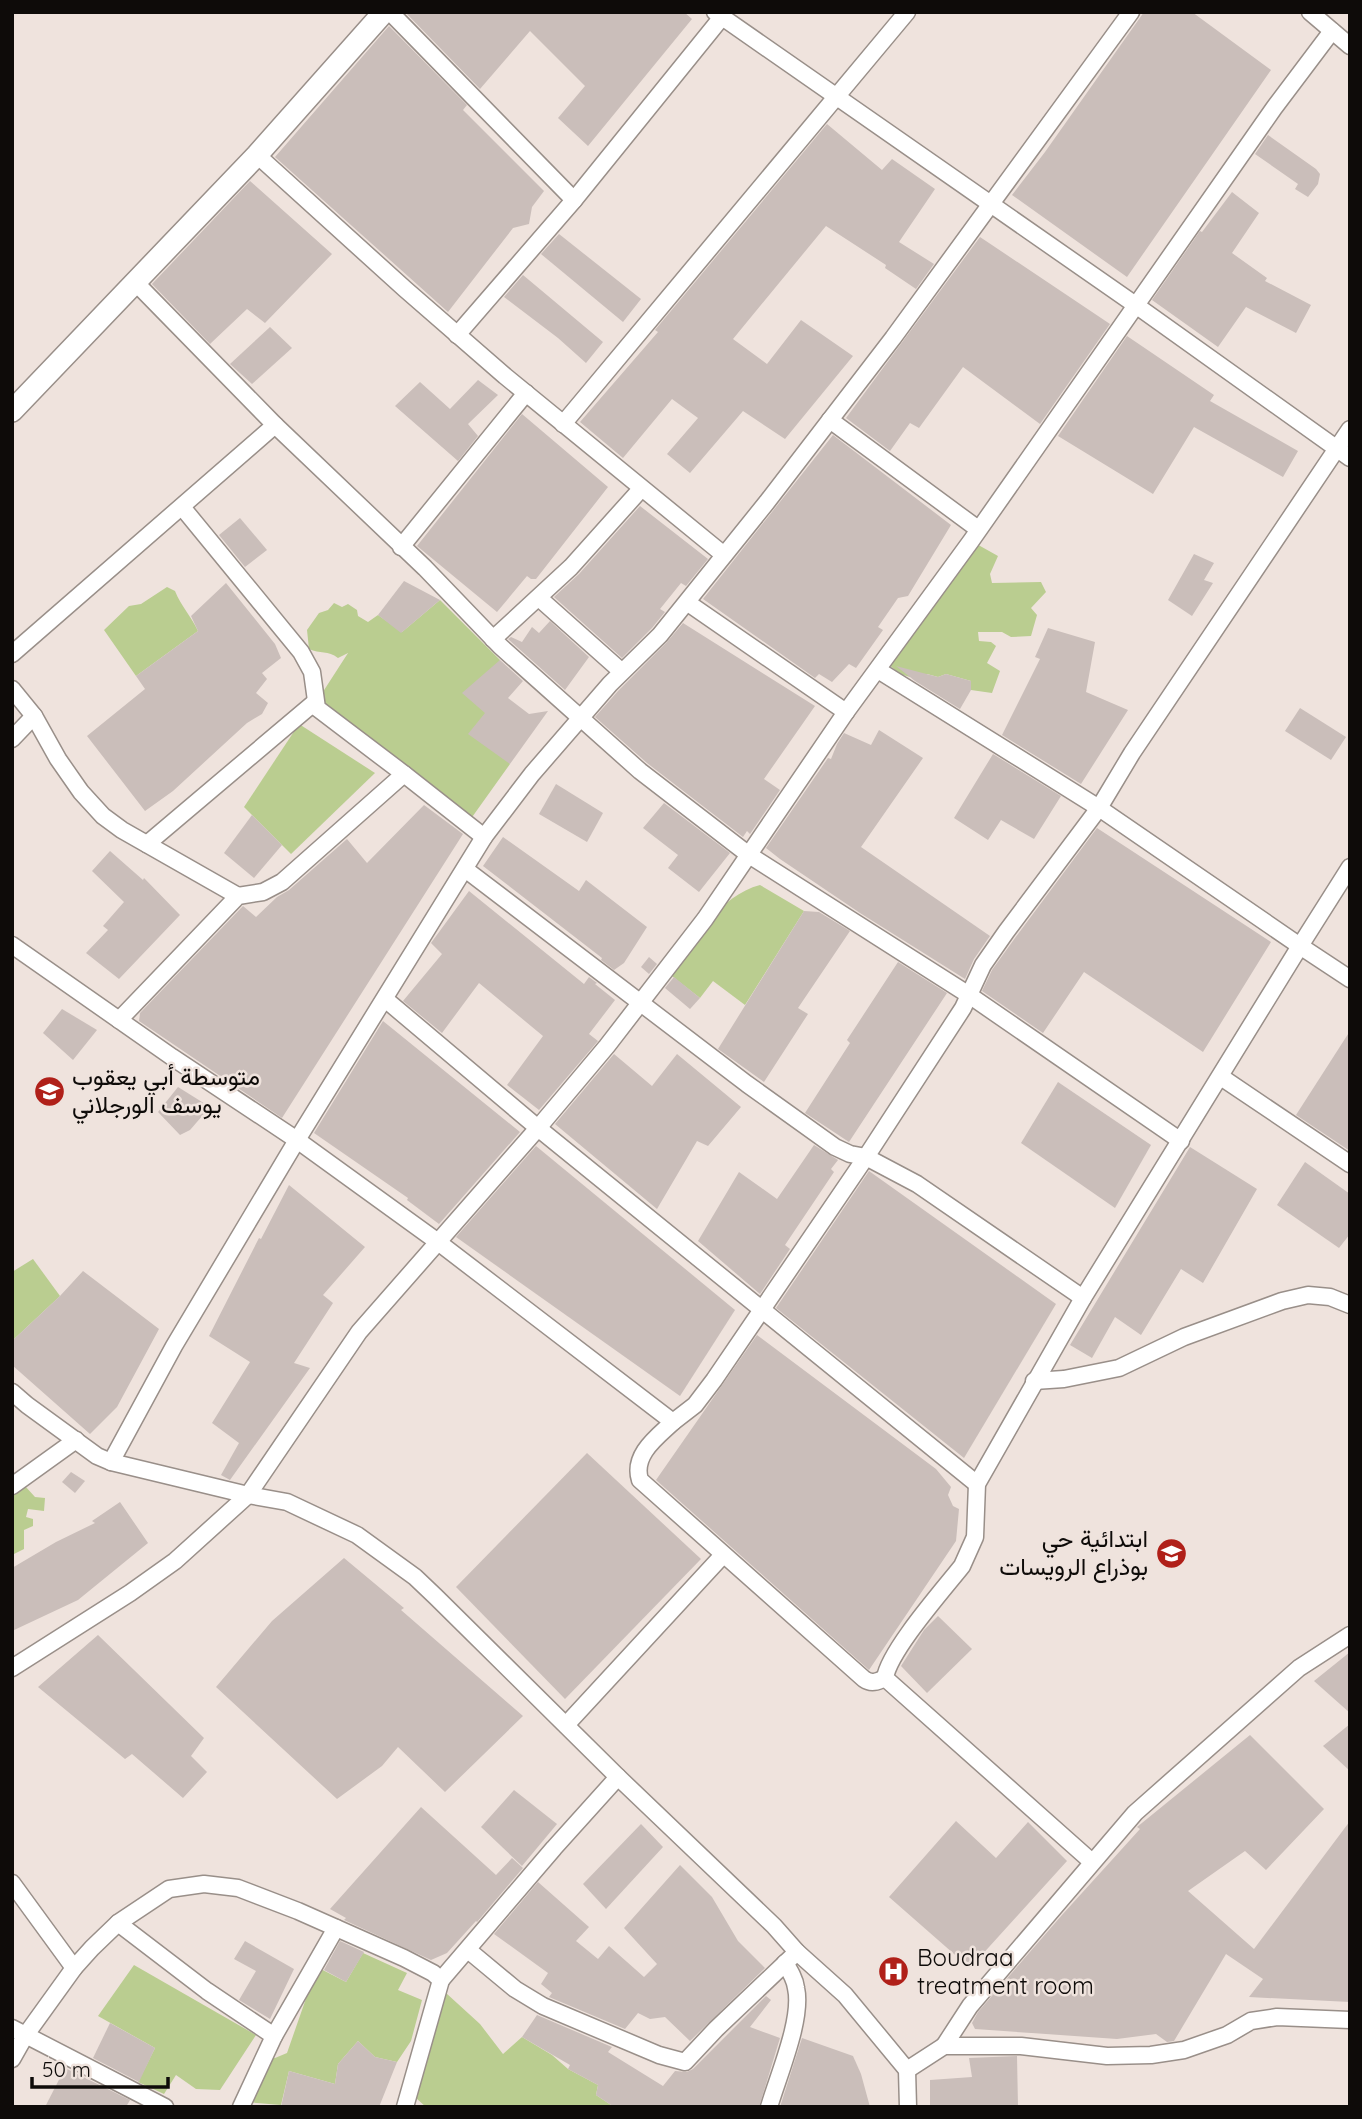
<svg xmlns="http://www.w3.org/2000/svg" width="1362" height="2119" font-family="Quicksand,Vazirmatn,sans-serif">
  <rect width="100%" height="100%" fill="#efe3dd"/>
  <g fill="#bacd90">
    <polygon points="973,542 998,556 990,574 992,583 1041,582 1046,592 1031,608 1037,615 1031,636 1011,637 1002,632 978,632 979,641 991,642 996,646 987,663 1000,671 992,693 971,690 971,681 946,674 938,677 927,674 910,677 900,674 888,664"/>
    <path d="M167 587 175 591C181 606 191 616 198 631L136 676 104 630 129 606 141 604Z"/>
    <path d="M440 600 500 660 485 713 510 764 470 820 317 701 348 653 338 658C328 650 320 654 309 649L307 630 319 613 328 610 334 603 342 607 348 604 357 610 358 616 368 622 378 615 402 632Z"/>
    <polygon points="299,724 375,773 291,854 244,807"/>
    <path d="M760 885 804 911 745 1005 713 981 700 998 668 973C693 942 720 895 760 885Z"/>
    <polygon points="33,1259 60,1296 12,1341 12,1272"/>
    <polygon points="25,1486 35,1497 45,1498 44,1511 28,1509 26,1517 33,1519 33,1526 24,1530 24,1549 12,1555 12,1494"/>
    <polygon points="363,1953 407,1973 398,1990 422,2000 411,2041 397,2062 375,2057 358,2041 338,2064 335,2084 289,2071 281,2105 234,2101 257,2055 275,2058 287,2053 317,1967 346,1982"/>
    <polygon points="134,1965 256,2035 220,2090 196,2089 176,2075 164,2094 138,2082 155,2048 98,2016"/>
    <polygon points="446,1993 480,2024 503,2054 522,2037 552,2055 568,2069 598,2085 596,2095 614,2107 426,2107 407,2090 436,2002"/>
  </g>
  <g fill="#cabeba">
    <polygon points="405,12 684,12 692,19 588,146 558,118 585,86 530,31 480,89"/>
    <polygon points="1144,12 1192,12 1271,70 1127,277 1012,195 1045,152"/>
    <polygon points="389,26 467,105 463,110 544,191 532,207 529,224 513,228 448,312 275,157"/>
    <polygon points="827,124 882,170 892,159 935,189 899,242 934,264 916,289 885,268 886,265 826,226 733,339 767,364 801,320 853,356 785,439 743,411 690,473 667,454 698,418 672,399 623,458 580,422 658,332 655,330"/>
    <polygon points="1268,135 1316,169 1320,174 1318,184 1308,197 1295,189 1298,184 1255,154"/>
    <polygon points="250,181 332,254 265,323 247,309 210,344 152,284"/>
    <polygon points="1232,192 1259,213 1232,253 1267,278 1265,281 1311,305 1296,333 1246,307 1218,347 1152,300 1200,231 1202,232"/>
    <polygon points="559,234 641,299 623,322 541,254"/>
    <polygon points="980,237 1110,324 1040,424 963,367 919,428 910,423 890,451 846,418"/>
    <polygon points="523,275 603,342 586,363 558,338 504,297"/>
    <polygon points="270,327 292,348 252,384 230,364"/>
    <polygon points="1127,336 1214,395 1210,401 1298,451 1283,477 1194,427 1153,494 1058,436"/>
    <polygon points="478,380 498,395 468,424 478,436 458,461 395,406 420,382 450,409"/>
    <polygon points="522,414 608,487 536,579 531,579 527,576 497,612 417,546"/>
    <polygon points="833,435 951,525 908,596 898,598 878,627 883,630 856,668 849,664 832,682 819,674 815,678 703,599"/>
    <polygon points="640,506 708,559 686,586 681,583 660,609 665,612 652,628 622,658 554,597 579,574"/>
    <polygon points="240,518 267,550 245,567 219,535"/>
    <polygon points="1194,554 1214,563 1204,580 1213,583 1192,616 1168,600"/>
    <polygon points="404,581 440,600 401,633 378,615"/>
    <polygon points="226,583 275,644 281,658 262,673 267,679 256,693 268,703 262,714 247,723 173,791 145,811 87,736 145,689 136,676 198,631 191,616"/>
    <polygon points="550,621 589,657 565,690 508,639 511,637 522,642 532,627 539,633"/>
    <polygon points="683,623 815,706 764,779 780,790 750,834 747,831 743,837 647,763 595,717 618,691 667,642"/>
    <polygon points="1048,628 1095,642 1086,692 1128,710 1081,784 1002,735 1040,659 1035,657"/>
    <polygon points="500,660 523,681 508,698 529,714 548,711 510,764 468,734 485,713 462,693"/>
    <polygon points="896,666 938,677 946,674 971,681 971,690 960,709 915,681"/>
    <polygon points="1300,708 1346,737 1331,760 1285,731"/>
    <polygon points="879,730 923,758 861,847 990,936 974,959 965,979 860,913 780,859 766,848 828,758 831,759 837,744 844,733 871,745"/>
    <polygon points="993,754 1061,796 1034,839 1001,820 988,840 954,818"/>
    <polygon points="556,784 603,813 587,842 539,814"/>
    <polygon points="664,803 730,853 699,892 668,868 678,855 643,828"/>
    <polygon points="424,805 463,834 282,1118 139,1021 140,1013 243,906 256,917 277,897 289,890 347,839 367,863"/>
    <polygon points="252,815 282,845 254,878 224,853"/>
    <polygon points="1097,828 1271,942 1203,1052 1084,972 1043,1033 982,991 992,970 1015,938"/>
    <polygon points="503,837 579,891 586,880 647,927 624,963 614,970 601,960 602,958 483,866"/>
    <polygon points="110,851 143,880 144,878 180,915 119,979 86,953 108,930 103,926 124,902 92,871"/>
    <polygon points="469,891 584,984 589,977 597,983 595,984 615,1000 589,1034 598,1041 539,1110 507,1085 543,1036 479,983 442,1033 403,1001 442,954 431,943"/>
    <polygon points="804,911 819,912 850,931 798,1008 808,1014 764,1082 718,1049"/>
    <polygon points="649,957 657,964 649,974 641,967"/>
    <polygon points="898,962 947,993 849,1142 805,1113 850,1043 847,1040"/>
    <polygon points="674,977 700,998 690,1009 665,988"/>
    <polygon points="62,1009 97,1030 73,1060 43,1033"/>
    <polygon points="383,1021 520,1132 439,1224 407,1200 408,1198 314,1133"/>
    <polygon points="1350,1031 1350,1151 1296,1115"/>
    <polygon points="614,1054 652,1086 677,1054 741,1107 708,1146 697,1141 657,1209 555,1124"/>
    <polygon points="1058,1082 1151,1145 1115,1208 1021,1143"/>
    <polygon points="178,1087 210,1107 190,1130 180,1135 158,1112"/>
    <polygon points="814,1145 838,1160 831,1169 834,1172 785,1245 790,1249 760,1294 698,1241 739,1172 777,1199"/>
    <polygon points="536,1146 735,1310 680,1396 456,1237"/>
    <polygon points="1190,1147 1257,1189 1203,1283 1181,1269 1141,1335 1115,1317 1092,1358 1070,1345"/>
    <polygon points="1305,1162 1350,1194 1350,1234 1339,1248 1277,1205"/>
    <polygon points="869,1171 1056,1304 964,1458 776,1308"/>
    <polygon points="289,1185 365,1247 323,1295 333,1303 294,1363 310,1368 230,1480 221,1475 239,1443 212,1423 250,1362 209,1336 259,1238 261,1239"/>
    <polygon points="83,1271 159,1329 117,1407 90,1434 12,1365 12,1341 60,1296"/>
    <polygon points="757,1335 936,1469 951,1487 948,1495 953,1506 959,1509 956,1541 869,1670 656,1480"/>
    <polygon points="587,1453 701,1559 565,1699 456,1587"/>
    <polygon points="71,1472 85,1481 75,1493 62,1482"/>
    <polygon points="120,1502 148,1543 78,1600 12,1631 12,1568 56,1542 95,1523 92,1521"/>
    <polygon points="344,1558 404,1608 401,1610 523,1716 445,1792 398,1747 382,1766 337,1799 216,1687 272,1621"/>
    <polygon points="938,1616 972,1649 927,1693 901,1666 924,1630"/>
    <polygon points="98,1635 204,1738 191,1756 207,1772 183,1798 132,1754 125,1759 38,1687"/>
    <polygon points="1350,1652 1350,1713 1314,1681"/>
    <polygon points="1350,1724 1350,1771 1323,1746"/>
    <polygon points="1250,1735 1324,1809 1266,1870 1245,1851 1188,1891 1254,1949 1350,1821 1350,2002 1249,1997 1263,1979 1226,1954 1174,2041 1167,2042 1156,2034 1117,2039 975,2029 972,2023 978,2012 1062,1915 1140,1829 1137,1827"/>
    <polygon points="514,1790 557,1824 522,1866 481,1827"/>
    <polygon points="421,1807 496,1875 512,1858 523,1868 477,1922 476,1921 447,1953 431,1960 344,1920 346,1918 330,1909"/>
    <polygon points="956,1821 996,1858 1028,1822 1067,1861 970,1968 889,1897"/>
    <polygon points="641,1824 663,1847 606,1909 583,1884"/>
    <polygon points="680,1865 712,1897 738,1941 765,1968 690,2041 665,2017 650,2019 638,2013 625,2029 549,1997 552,1993 541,1984 548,1973 494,1934 538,1882 589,1927 576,1941 598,1959 609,1946 644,1977 657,1964 624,1928"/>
    <polygon points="245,1941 294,1969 270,2019 239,2000 256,1971 234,1959"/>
    <polygon points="340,1941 364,1952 346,1982 324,1970"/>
    <polygon points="766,1996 771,2000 750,2027 780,2038 759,2107 614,2107 596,2095 598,2085 568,2069 570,2065 522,2037 537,2015 612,2047 608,2052 663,2086 675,2071 687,2072 693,2069"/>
    <polygon points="110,2023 155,2048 139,2082 93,2058"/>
    <polygon points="802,2038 853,2056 861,2074 870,2107 780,2107"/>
    <polygon points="358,2041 375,2057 397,2062 379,2107 281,2107 289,2071 335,2084 338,2064"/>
    <polygon points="1017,2056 1018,2107 930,2107 930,2080 972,2077 969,2058"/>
    <polygon points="65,2068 130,2100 126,2107 45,2107"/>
  </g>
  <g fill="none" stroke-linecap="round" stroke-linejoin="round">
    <defs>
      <g id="minor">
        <polyline points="390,12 574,200"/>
        <polyline points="715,12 1137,306 1350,458"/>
        <polyline points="1310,12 1350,46"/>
        <polyline points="257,155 405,289 505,376 724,555"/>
        <polyline points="136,283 275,425 425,568 500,646 640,771 749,855 969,995 1181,1141"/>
        <polyline points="457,335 574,200 722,17"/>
        <polyline points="830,420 978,529"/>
        <polyline points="563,424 907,12"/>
        <polyline points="182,507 301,652 312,672 317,708 404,774"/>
        <polyline points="401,547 526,393"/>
        <polyline points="539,598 621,671"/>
        <polyline points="688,603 846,712"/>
        <polyline points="493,639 571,567 641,489"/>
        <polyline points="12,654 275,425"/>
        <path d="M878 670 1099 808 1300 946 1083 1298 977 1484 975 1537 962 1566C943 1590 889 1651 885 1678L1092 1862"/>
        <polyline points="12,689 34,716 58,759 81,792 103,816 122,830 238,896"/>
        <polyline points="12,739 34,716"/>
        <polyline points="147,844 315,702"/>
        <polyline points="1350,867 1300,946 1350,979"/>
        <polyline points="465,869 747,1084 835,1147 850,1154 866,1157 917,1184 1083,1298"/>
        <path d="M12 945 172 1057 297 1140 438 1242 673 1422C657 1437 632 1455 640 1480L864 1679C871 1684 877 1682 885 1678"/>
        <polyline points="385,999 538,1128 607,1046 705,919 846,712 971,541 1274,108 1332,31"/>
        <polyline points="119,1020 238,896 263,892 282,882 404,774 484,837"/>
        <polyline points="1221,1077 1350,1164"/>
        <polyline points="1034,1381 1064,1379 1119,1368 1184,1337 1282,1301 1308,1295 1330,1297 1350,1305"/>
        <polyline points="12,1392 27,1405 97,1456 111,1462 248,1495 287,1502 357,1535 415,1577 436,1597 618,1777 774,1926 797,1952 845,1995 907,2070 908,2107"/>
        <polyline points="673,1422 695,1405 714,1380 866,1157 963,1008 983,965 1006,932 1099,808 1132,753 1350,429"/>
        <polyline points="111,1462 174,1346 297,1140 484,837 532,774 610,684 660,635 767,502 893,338 1131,12"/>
        <polyline points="12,1486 76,1440"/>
        <polyline points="12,1668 130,1593 175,1561 248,1495 359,1332 538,1128 977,1484"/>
        <polyline points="566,1725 723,1555"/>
        <polyline points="12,1883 74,1968"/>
        <polyline points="118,1923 207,1991 274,2036"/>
        <polyline points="468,1950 515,1989 543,2006 659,2055 685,2062 716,2029 797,1952"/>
        <polyline points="12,2028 165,2107"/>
        <polyline points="944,2046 970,2006 1135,1813 1299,1668 1350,1635"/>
        <polyline points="12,2059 25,2036 74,1968 92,1948 118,1923 169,1889 204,1884 238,1888 298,1911 404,1958 433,1973 441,1980 554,1848 618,1777"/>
        <polyline points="907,2070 944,2046 1021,2046 1107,2056 1151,2055 1184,2050 1227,2035 1251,2021 1277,2017 1350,2020"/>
        <polyline points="241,2107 274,2036 336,1928"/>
        <polyline points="405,2107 441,1980"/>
        <path d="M769 2107C778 2076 803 2019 796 1988 795 1979 790 1971 785 1963"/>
      </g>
      <polyline id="tertiary" points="12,411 257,155 384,12"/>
    </defs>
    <use href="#minor" stroke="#998f89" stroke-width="19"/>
    <use href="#tertiary" stroke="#998f89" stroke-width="24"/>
    <use href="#minor" stroke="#fff" stroke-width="16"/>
    <use href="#tertiary" stroke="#fff" stroke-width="21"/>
  </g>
  <defs>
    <symbol id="school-disc" viewBox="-11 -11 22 22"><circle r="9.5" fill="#b02019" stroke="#efe3dd"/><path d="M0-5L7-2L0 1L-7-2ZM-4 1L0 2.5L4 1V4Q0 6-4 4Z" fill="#fff"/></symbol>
    <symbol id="hospital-disc" viewBox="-11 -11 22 22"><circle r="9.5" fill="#b02019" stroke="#efe3dd"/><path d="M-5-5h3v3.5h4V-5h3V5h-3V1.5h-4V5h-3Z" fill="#fff"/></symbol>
  </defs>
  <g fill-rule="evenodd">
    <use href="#school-disc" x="32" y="1074" width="35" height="35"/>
    <use href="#school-disc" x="1154" y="1536" width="35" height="35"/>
    <use href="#hospital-disc" x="876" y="1954" width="35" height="35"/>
  </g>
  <g text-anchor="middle" stroke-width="5" stroke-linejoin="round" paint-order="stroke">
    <g font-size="24" fill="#0e0b09" stroke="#efe3dd" text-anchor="start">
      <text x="72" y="1085">متوسطة أبي يعقوب<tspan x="72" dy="28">يوسف الورجلاني</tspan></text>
      <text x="1148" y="1547" text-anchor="end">ابتدائية حي<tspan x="1148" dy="28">بوذراع الرويسات</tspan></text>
      <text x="917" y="1966">Boudraa<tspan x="917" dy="28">treatment room</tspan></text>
    </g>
  </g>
  <rect width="1362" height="2119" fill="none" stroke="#0e0b09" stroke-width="28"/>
  <path d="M32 2077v10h136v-10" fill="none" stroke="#0e0b09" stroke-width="3.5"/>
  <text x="42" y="2077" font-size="21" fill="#0e0b09" stroke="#efe3dd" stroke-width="5" paint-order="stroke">50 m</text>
</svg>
